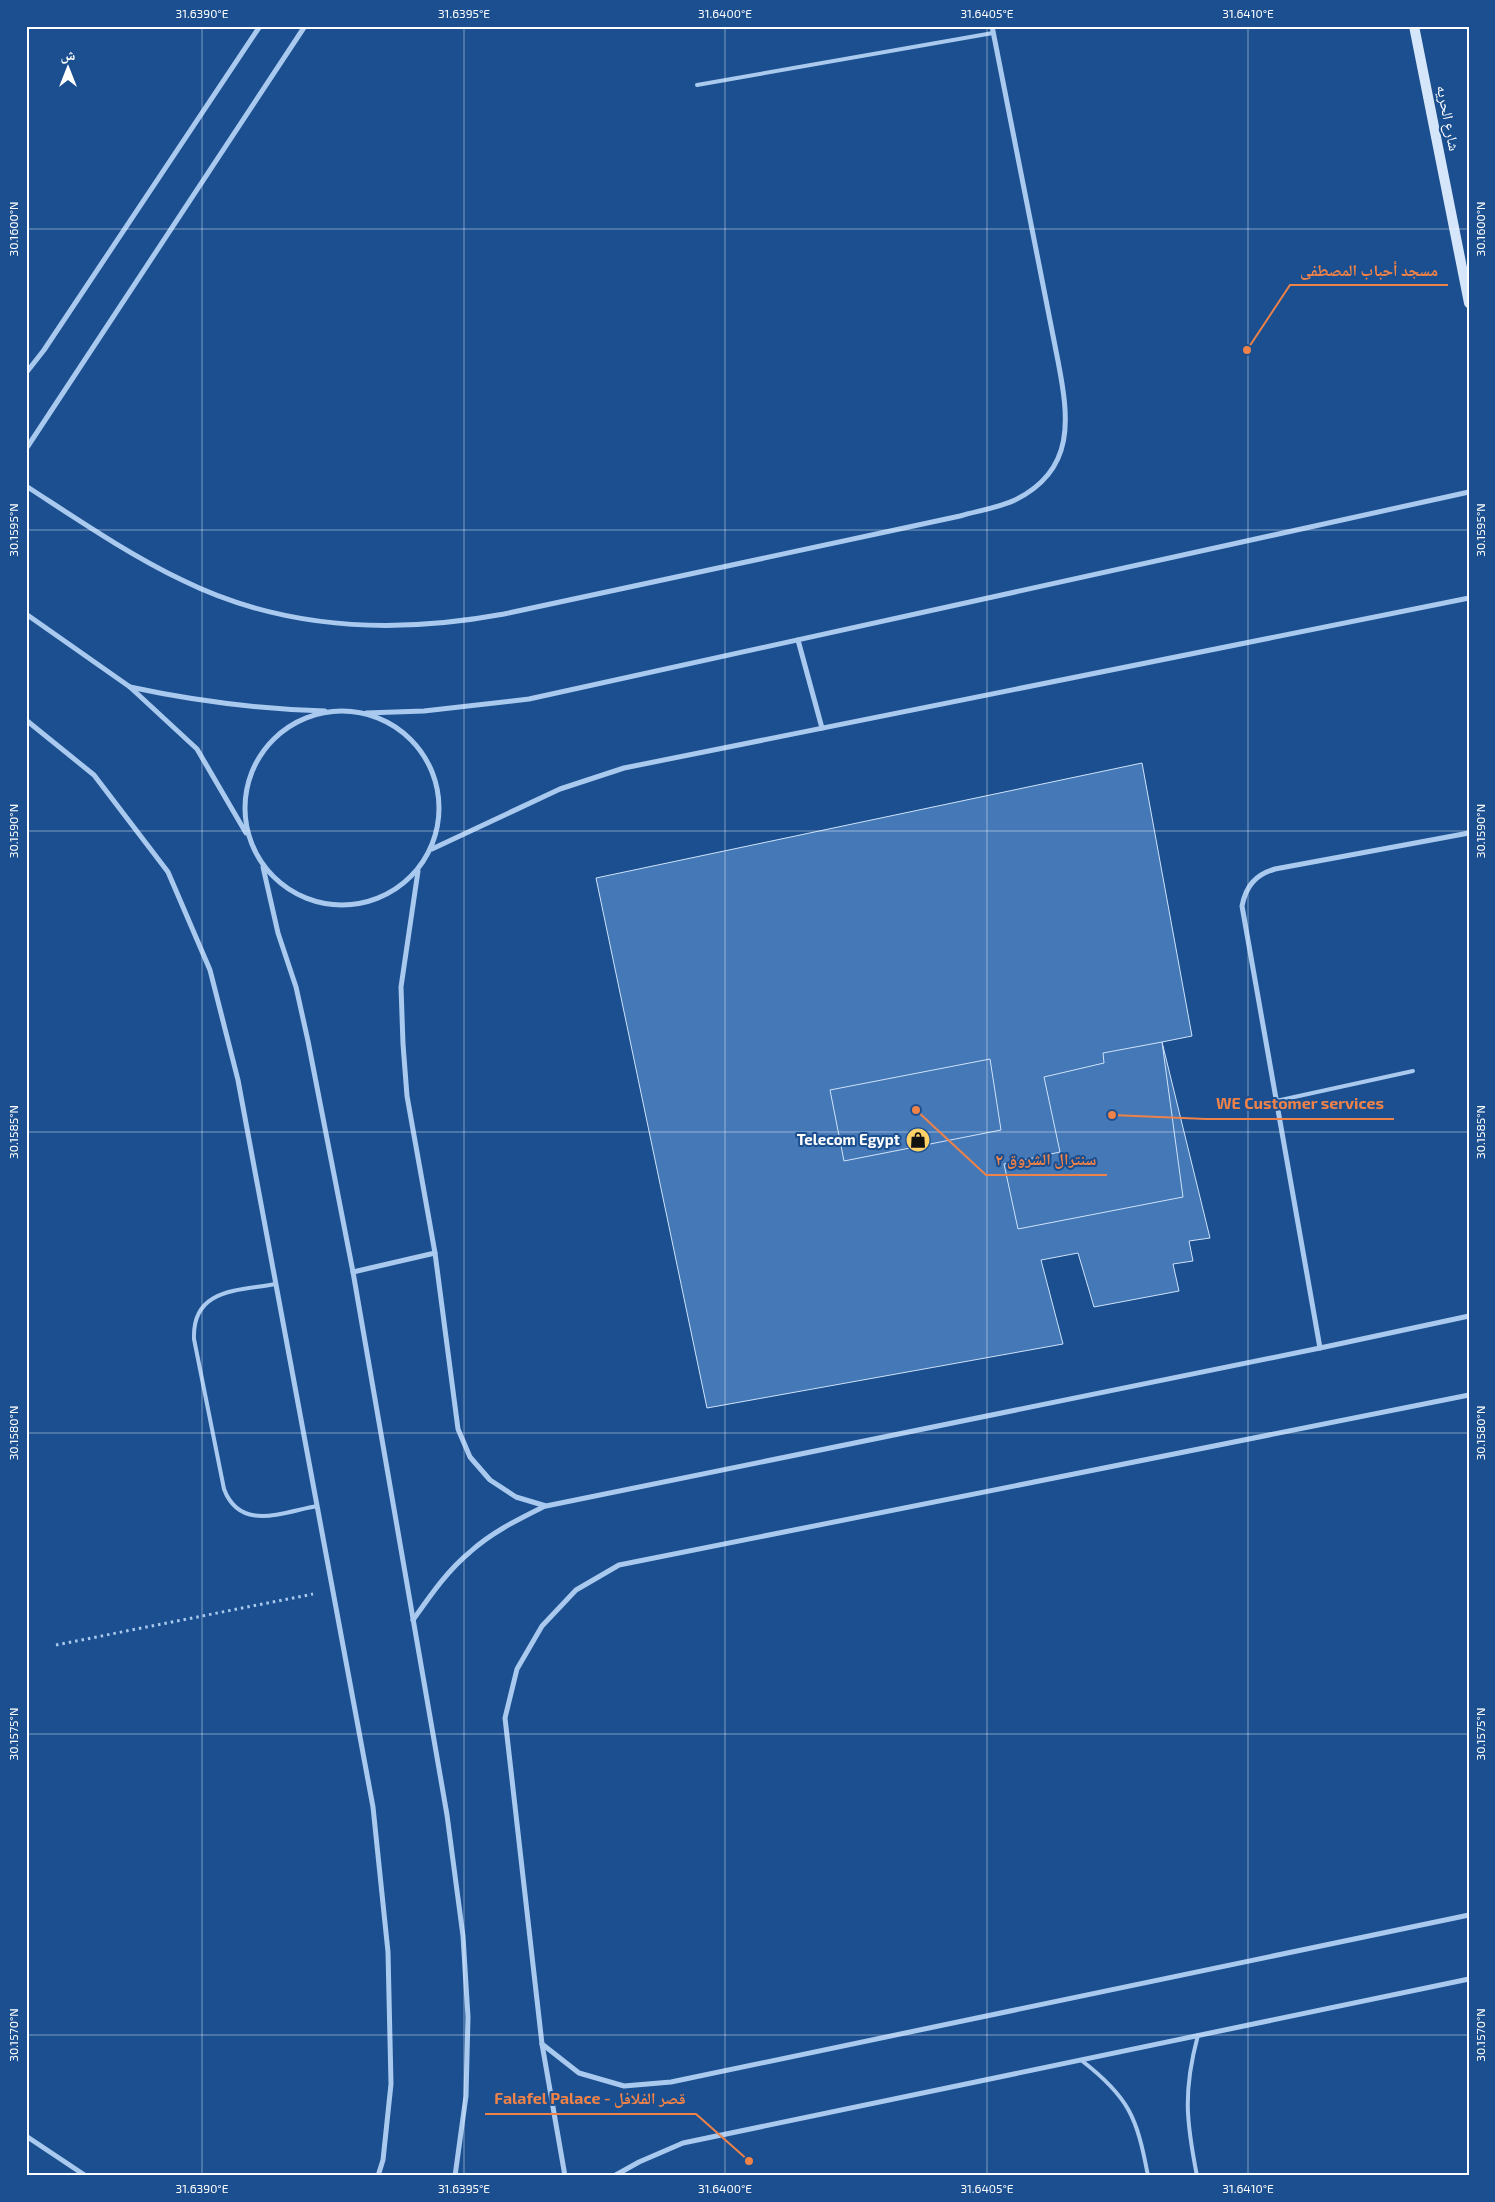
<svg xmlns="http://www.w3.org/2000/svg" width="1495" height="2202" font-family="'Exo 2','Noto Naskh Arabic',sans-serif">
  <rect width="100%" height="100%" fill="#1b4f8f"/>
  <g fill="#4478b7" stroke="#cfe3fa">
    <polygon points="1142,763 1192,1036 1162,1042 1210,1238 1189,1241 1193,1261 1173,1264 1179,1291 1094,1307 1078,1253 1041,1260 1063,1344 707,1408 596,878"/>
    <polygon points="1162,1042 1183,1197 1018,1229 1004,1164 1060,1152 1044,1077 1104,1063 1103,1053"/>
    <polygon points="990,1059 1001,1130 844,1161 830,1090"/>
  </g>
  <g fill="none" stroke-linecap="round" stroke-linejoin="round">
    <polyline stroke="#a9c9ee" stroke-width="3" stroke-dasharray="2.5 4" stroke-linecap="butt" points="56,1645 313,1594"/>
    <g stroke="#a9c9ee" stroke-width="4">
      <polyline points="697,85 993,33"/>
      <polyline points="1276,1101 1413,1071"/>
      <path d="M276 1284C238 1291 192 1288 194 1339L224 1489C240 1532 283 1512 317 1506"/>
      <path d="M1081 2060C1129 2097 1137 2117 1148 2176"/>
      <path d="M1197 2176C1186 2120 1183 2091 1198 2035"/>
    </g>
    <g stroke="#a9c9ee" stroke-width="5">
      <polyline points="26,373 44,350 260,26"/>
      <polyline points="26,449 305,26"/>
      <path d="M26 486C77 519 128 554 182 580 283 630 396 634 504 614L960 516C977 511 998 508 1015 500 1076 470 1069 418 1058 361L992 26"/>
      <polyline points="26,614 130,687 197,749 246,833"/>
      <polyline points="798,640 822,728"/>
      <path d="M130 687C195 701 259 709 325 711"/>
      <circle cx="342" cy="808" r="97"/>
      <polyline points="366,713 424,711 529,699 1469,492"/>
      <polyline points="26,720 94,775 168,872 210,970 238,1080 373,1807 388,1952 391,2084 383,2160 378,2176"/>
      <polyline points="432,849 560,789 624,768 1469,598"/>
      <polyline points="263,867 278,933 296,987 308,1041 353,1272 447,1815 463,1936 468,2017 466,2096 455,2176"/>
      <polyline points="418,871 401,987 403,1044 407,1096 435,1253 458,1429 470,1457 490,1480 516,1497 546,1506 1320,1348 1469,1316"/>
      <polyline points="353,1272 435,1253"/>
      <path d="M1320 1348 1242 906C1246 886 1255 875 1275 869L1469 833"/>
      <path d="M413 1620C430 1596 447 1571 470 1552 492 1532 519 1519 545 1506"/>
      <polyline points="542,2044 579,2073 624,2086 671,2082 1469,1915"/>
      <polyline points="26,2136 86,2176"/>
      <polyline points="565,2176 542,2044 505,1718 517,1669 542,1626 576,1590 619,1565 1469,1395"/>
      <polyline points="614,2176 639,2162 683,2143 1469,1979"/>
    </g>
    <polyline stroke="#d6e6fa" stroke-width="10" points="1414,26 1469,303"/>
  </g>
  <path fill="none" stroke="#fff" stroke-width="1" stroke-opacity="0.45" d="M202 26V2176M464 26V2176M725 26V2176M987 26V2176M1248 26V2176M26 229H1469M26 530H1469M26 831H1469M26 1132H1469M26 1433H1469M26 1734H1469M26 2035H1469"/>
  <defs>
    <symbol id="shop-disc" viewBox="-11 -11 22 22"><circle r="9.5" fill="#ffd166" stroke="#1b4f8f"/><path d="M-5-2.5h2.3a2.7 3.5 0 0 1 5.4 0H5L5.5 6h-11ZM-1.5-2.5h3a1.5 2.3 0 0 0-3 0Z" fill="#111"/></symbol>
  </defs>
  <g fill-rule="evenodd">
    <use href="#shop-disc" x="904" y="1126" width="28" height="28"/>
  </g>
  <g text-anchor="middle" stroke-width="4" stroke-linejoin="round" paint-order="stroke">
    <g font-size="15" fill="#fff" stroke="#1b4f8f">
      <text transform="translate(1448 118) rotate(79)" y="5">شارع الحريه</text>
    </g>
    <g font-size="15" font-weight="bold" fill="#fff" stroke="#1b4f8f" text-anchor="end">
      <text x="900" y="1145">Telecom Egypt</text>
    </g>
  </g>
  <path fill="none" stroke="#ee8249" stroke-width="2" d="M1247 350L1290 285H1448M1112 1115L1206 1119H1394M916 1110L986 1175H1107M749 2161L696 2114H485"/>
  <g fill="#ee8249" stroke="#1b4f8f" stroke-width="2">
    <circle cx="1247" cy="350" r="5"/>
    <circle cx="1112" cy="1115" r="5"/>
    <circle cx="916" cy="1110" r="5"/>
    <circle cx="749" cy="2161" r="5"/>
  </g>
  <g font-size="16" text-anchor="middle" font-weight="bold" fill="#ee8249" stroke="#1b4f8f" stroke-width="4" stroke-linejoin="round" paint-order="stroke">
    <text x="1369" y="276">مسجد أحباب المصطفى</text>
    <text x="1300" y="1109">WE Customer services</text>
    <text x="1046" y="1165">سنترال الشروق ٢</text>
    <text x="590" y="2104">Falafel Palace - قصر الفلافل</text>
  </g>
  <rect width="1495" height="2202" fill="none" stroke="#1b4f8f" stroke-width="55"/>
  <g transform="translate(68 68)" stroke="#1b4f8f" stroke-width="4" paint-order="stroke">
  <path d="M0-4L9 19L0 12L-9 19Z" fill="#ffffff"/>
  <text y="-8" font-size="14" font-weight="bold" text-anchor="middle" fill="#ffffff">ش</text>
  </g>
  <rect x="28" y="28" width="1440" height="2146" fill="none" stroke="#fff" stroke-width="2"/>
  <g font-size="12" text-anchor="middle" fill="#fff">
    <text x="202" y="18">31.6390°E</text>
    <text x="464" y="18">31.6395°E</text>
    <text x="725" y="18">31.6400°E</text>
    <text x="987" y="18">31.6405°E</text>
    <text x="1248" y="18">31.6410°E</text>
    <text transform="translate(14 229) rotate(-90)" y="4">30.1600°N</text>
    <text transform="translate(1481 229) rotate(-90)" y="4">30.1600°N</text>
    <text transform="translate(14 530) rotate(-90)" y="4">30.1595°N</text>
    <text transform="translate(1481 530) rotate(-90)" y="4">30.1595°N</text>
    <text transform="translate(14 831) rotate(-90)" y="4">30.1590°N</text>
    <text transform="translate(1481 831) rotate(-90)" y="4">30.1590°N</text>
    <text transform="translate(14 1132) rotate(-90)" y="4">30.1585°N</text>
    <text transform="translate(1481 1132) rotate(-90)" y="4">30.1585°N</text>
    <text transform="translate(14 1433) rotate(-90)" y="4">30.1580°N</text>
    <text transform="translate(1481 1433) rotate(-90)" y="4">30.1580°N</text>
    <text transform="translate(14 1734) rotate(-90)" y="4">30.1575°N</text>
    <text transform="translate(1481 1734) rotate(-90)" y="4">30.1575°N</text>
    <text transform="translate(14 2035) rotate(-90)" y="4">30.1570°N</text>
    <text transform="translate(1481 2035) rotate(-90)" y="4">30.1570°N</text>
    <text x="202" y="2193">31.6390°E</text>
    <text x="464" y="2193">31.6395°E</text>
    <text x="725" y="2193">31.6400°E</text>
    <text x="987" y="2193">31.6405°E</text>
    <text x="1248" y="2193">31.6410°E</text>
  </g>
</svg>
